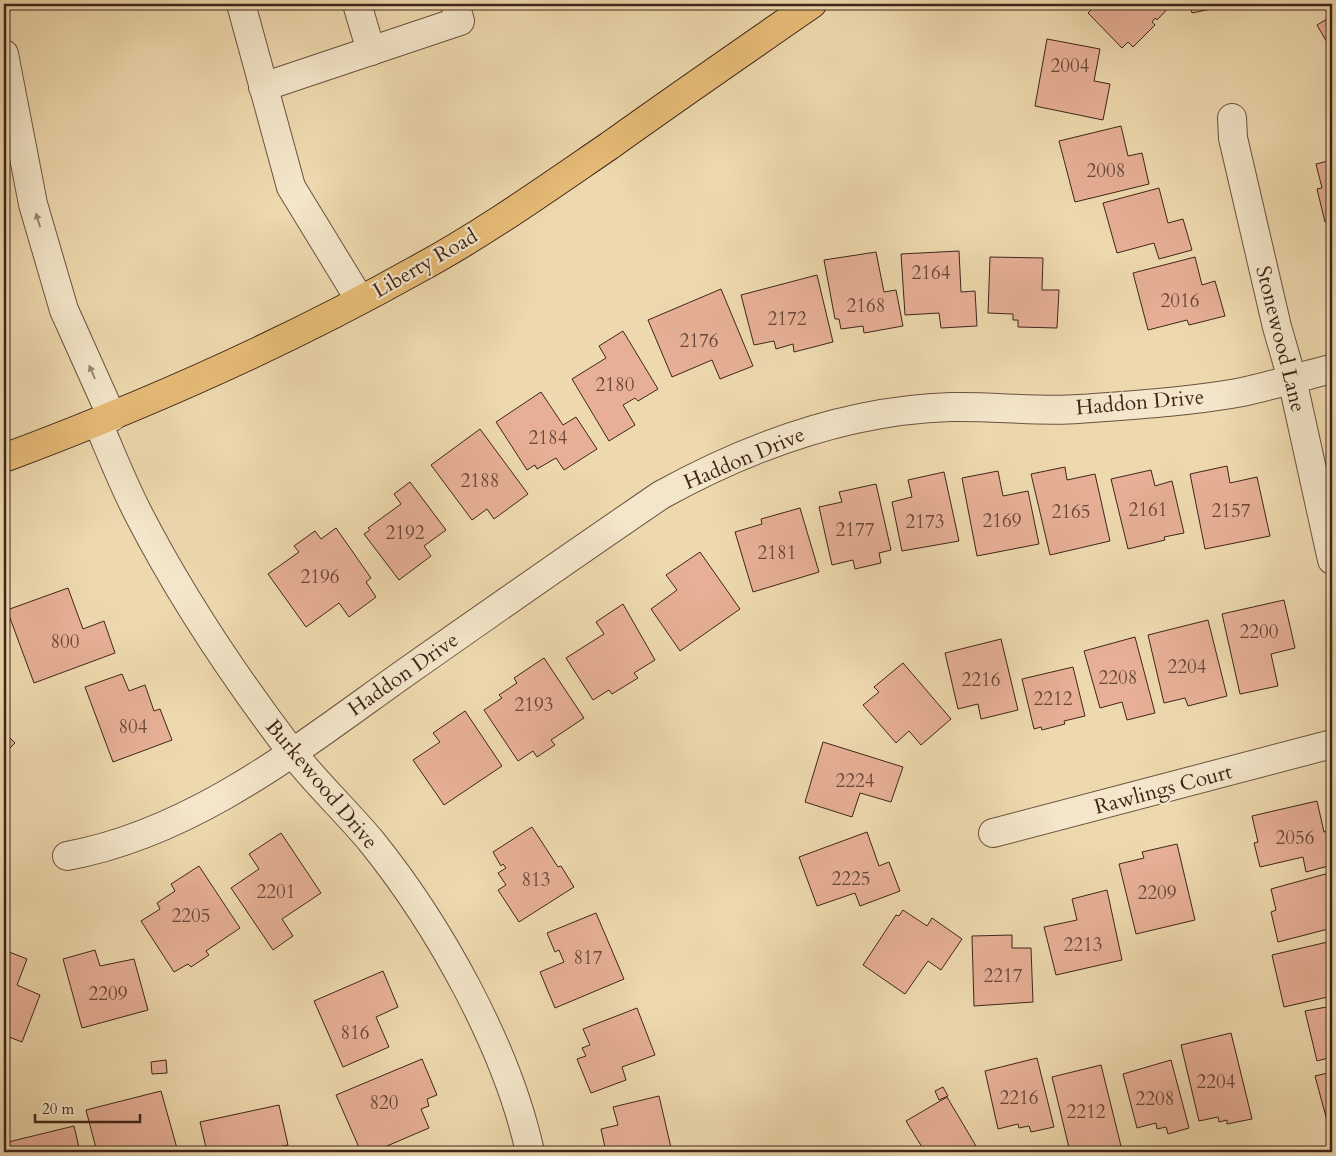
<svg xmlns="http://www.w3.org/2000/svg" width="1336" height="1156" font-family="Cardo,serif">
  <rect width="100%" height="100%" fill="#eed9ae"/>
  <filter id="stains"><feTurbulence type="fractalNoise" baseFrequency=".004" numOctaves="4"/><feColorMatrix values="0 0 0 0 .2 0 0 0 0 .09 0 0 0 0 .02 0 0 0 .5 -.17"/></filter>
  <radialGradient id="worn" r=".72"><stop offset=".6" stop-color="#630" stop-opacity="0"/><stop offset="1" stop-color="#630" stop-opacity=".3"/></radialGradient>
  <g fill="#e7b096" stroke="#3f251b">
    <polygon points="1097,4 1172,4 1157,20 1155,18 1152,22 1155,25 1133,47 1128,42 1122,48 1088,13"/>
    <polygon points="1190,4 1225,4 1226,6 1192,13"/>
    <polygon points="1332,16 1332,51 1317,25"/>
    <polygon points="1047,39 1100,49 1094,81 1110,84 1103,120 1035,106"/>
    <polygon points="1121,126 1128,156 1142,153 1149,184 1075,202 1059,141"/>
    <polygon points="1332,160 1332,220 1325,222 1317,189 1322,188 1316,164"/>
    <polygon points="1159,188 1168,223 1183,219 1192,250 1159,259 1154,243 1117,253 1103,203"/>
    <polygon points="959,251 961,292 975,291 977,326 941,328 939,313 905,315 901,254"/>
    <polygon points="876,252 884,292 896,290 903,326 864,333 863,326 841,329 839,319 835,319 824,260"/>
    <polygon points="990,257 1043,258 1042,290 1059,290 1057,328 1018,327 1018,320 1013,320 1013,314 988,313"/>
    <polygon points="1195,257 1202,285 1215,281 1225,316 1189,325 1187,320 1148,330 1133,273"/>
    <polygon points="817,275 833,342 794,352 793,344 776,349 774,341 754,345 741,295"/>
    <polygon points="721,289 753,366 720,379 712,360 672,377 648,320"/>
    <polygon points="623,331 658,389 638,401 635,398 623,405 635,425 609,441 572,379 606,358 599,346"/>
    <polygon points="541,392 563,425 576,417 597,449 564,470 556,458 537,469 535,465 527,470 496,422"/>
    <polygon points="480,429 528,494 494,519 487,509 472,520 431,465"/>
    <polygon points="1227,466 1230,483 1257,477 1270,536 1205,549 1190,474"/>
    <polygon points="1065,467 1067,480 1095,474 1110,541 1050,555 1031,474"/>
    <polygon points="1151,470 1155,486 1172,481 1184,533 1164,537 1165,540 1128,549 1111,479"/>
    <polygon points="998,471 1003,496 1028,491 1039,544 977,556 962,478"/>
    <polygon points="944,472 959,541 902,551 892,502 912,497 908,480"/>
    <polygon points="410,482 446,530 424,546 431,556 399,580 364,534 370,530 368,528 401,504 394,494"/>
    <polygon points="876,484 891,550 879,553 881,563 855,569 853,560 832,565 819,507 842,502 839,492"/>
    <polygon points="800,508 819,572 753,592 735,532 762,524 761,519"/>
    <polygon points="336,528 371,578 366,582 376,597 349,617 339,603 306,627 268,574 299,552 294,546 315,531 321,539"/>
    <polygon points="700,552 740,609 680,651 651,609 677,590 666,575"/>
    <polygon points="68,588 83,629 104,621 115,653 34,683 7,610"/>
    <polygon points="1284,600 1295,648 1271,654 1278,686 1240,694 1222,614"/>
    <polygon points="623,604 655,660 634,673 638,678 612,694 609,690 593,700 566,658 604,634 596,622"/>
    <polygon points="1208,620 1227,696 1188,706 1185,698 1164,703 1148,635"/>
    <polygon points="1135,637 1155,713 1127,720 1122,702 1100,708 1084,651"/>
    <polygon points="1001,639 1018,710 981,719 978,704 958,709 945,653"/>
    <polygon points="544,658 584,718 551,740 555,745 537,757 533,751 518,761 484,710 502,698 499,695 517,683 514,678"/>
    <polygon points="903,663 951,719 921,745 909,731 896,743 863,705 879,692 874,687"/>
    <polygon points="1073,667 1085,716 1064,721 1065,724 1042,730 1041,727 1034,729 1022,679"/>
    <polygon points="122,674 129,691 145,685 154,711 160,709 172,740 113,762 85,687"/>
    <polygon points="465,711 502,766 444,805 413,760 440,742 433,733"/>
    <polygon points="4,732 15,743 4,754"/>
    <polygon points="823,742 903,767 891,802 860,793 852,817 805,802"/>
    <polygon points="1317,801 1324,832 1332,830 1332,865 1306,872 1303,857 1260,867 1254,843 1258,842 1252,816"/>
    <polygon points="532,827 558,867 561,866 574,887 519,922 498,890 506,885 498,873 506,868 503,864 501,866 493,852"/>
    <polygon points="867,832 879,866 889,862 900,891 860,906 855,893 817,906 799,857"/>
    <polygon points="281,833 321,893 282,919 293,936 273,950 231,888 259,869 249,854"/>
    <polygon points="1177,844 1195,920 1136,934 1119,864 1144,858 1142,852"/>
    <polygon points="199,866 240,928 206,951 209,955 191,967 188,964 174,972 141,921 160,909 157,903 175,891 171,884"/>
    <polygon points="1329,873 1332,887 1332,928 1278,942 1271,912 1276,910 1271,889"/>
    <polygon points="1107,890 1122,960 1056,975 1044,927 1077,920 1072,899"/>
    <polygon points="903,910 927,926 932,918 962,939 941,970 928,961 905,994 863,965 896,915 899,916"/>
    <polygon points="596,913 624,979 555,1008 540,972 564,962 559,950 555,952 547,933"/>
    <polygon points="1012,935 1012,948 1031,948 1033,1002 974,1006 972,936"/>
    <polygon points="1332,941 1332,996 1284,1007 1272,955"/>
    <polygon points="4,950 27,959 17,985 40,995 22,1042 4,1035"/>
    <polygon points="95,950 100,966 134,959 148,1010 82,1028 63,959"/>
    <polygon points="383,971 398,1007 376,1017 389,1047 343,1067 314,1001"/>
    <polygon points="1332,1006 1332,1057 1317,1061 1305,1011"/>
    <polygon points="637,1008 655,1055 622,1067 626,1080 591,1093 577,1059 586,1056 582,1048 590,1045 583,1029"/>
    <polygon points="1231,1033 1252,1119 1227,1124 1227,1120 1219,1122 1218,1117 1199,1121 1181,1045"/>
    <polygon points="1037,1058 1054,1127 1031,1132 1029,1126 1019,1128 1018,1124 998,1129 985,1071"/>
    <polygon points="422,1059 437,1095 427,1099 429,1106 421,1109 429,1128 373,1152 361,1152 336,1095"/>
    <polygon points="166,1060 167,1073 152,1074 151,1062"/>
    <polygon points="1171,1060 1189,1128 1168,1134 1166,1127 1157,1129 1156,1123 1137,1128 1123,1074"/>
    <polygon points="1101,1065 1121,1146 1097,1152 1093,1152 1092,1149 1070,1152 1052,1077"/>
    <polygon points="1332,1072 1332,1127 1329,1128 1315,1076"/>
    <polygon points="943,1087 948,1096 939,1100 935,1091"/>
    <polygon points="161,1091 178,1152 97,1152 86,1110"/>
    <polygon points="659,1096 672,1152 606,1152 601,1129 618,1125 613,1107"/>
    <polygon points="947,1097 976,1146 965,1152 925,1152 906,1121"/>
    <polygon points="279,1105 288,1145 255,1152 207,1152 200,1122"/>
    <polygon points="74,1126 80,1152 4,1152 4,1143"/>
  </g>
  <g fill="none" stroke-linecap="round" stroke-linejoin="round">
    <defs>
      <g id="minor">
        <polyline points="241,4 291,187 360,300"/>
        <polyline points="357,4 371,51"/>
        <polyline points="4,54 33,204 64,310 112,417"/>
        <polyline points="263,87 460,21 455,4"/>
        <polyline points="1232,118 1233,138 1277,327 1292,379 1332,560"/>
        <path d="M98 423C111 453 123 484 138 513 181 597 234 676 291 751 316 783 345 810 371 841 439 925 507 1047 530 1152"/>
        <polyline points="993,833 1332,744"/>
        <path d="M67 856C197 832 304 744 409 670 493 611 576 553 661 495 750 446 848 410 951 407 993 406 1037 412 1079 409 1132 405 1185 402 1237 393 1269 387 1301 376 1332 369"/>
      </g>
      <path id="major" d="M4 458C146 405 284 344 416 270 483 234 546 189 609 146 676 98 744 51 812 4"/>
    </defs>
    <use href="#minor" stroke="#6b5240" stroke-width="30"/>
    <use href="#major" stroke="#3f251b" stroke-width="30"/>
    <use href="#minor" stroke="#f4e6ca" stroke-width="28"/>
    <use href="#major" stroke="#e7bc77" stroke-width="28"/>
  </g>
  <defs><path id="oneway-solid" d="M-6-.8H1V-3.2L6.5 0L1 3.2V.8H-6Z" transform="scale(1.25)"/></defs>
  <g fill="#9a8672">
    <use href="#oneway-solid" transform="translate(38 220) rotate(-107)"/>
    <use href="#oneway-solid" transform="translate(92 372) rotate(-114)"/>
  </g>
  <g text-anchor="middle" stroke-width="4.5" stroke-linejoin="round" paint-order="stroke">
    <g font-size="19" fill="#69483a">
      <text x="1070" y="72">2004</text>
      <text x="1106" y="177">2008</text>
      <text x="931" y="279">2164</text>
      <text x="1180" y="307">2016</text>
      <text x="866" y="312">2168</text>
      <text x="787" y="325">2172</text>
      <text x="699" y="347">2176</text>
      <text x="615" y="391">2180</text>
      <text x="548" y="444">2184</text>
      <text x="480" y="487">2188</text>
      <text x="1148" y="516">2161</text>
      <text x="1231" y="517">2157</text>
      <text x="1071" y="518">2165</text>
      <text x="1002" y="527">2169</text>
      <text x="925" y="528">2173</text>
      <text x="855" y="536">2177</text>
      <text x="405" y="539">2192</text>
      <text x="777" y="559">2181</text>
      <text x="320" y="583">2196</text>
      <text x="1259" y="638">2200</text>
      <text x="65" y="648">800</text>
      <text x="1187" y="673">2204</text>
      <text x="1118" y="684">2208</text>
      <text x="981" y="686">2216</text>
      <text x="1053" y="705">2212</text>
      <text x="534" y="711">2193</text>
      <text x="133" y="733">804</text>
      <text x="855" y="787">2224</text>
      <text x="1295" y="844">2056</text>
      <text x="851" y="885">2225</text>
      <text x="536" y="886">813</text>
      <text x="276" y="898">2201</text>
      <text x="1157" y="899">2209</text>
      <text x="191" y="922">2205</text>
      <text x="1083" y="951">2213</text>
      <text x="588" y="964">817</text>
      <text x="1003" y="982">2217</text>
      <text x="108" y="1000">2209</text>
      <text x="355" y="1039">816</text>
      <text x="1216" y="1088">2204</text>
      <text x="1019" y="1104">2216</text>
      <text x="1155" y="1105">2208</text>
      <text x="384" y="1109">820</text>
      <text x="1086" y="1118">2212</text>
    </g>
    <g font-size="21" fill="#3f251b" stroke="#f4e6ca">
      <text transform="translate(425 263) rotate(-30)" y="7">Liberty Road</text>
      <text transform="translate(1281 339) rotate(76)" y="7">Stonewood Lane</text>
      <text transform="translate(1140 402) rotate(-5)" y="7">Haddon Drive</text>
      <text transform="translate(744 458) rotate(-23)" y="7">Haddon Drive</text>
      <text transform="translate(403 674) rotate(-35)" y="7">Haddon Drive</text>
      <text transform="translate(322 784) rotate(50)" y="7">Burkewood Drive</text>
      <text transform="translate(1163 789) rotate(-15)" y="7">Rawlings Court</text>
    </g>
  </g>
  <rect width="1336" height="1156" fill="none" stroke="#eed9ae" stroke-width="20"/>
  <rect x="5" y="5" width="1326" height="1146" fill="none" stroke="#3f251b" stroke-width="2.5"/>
  <rect x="10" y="10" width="1316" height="1136" fill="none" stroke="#3f251b"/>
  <path d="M35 1114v8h105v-8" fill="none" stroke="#3f251b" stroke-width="2.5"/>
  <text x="42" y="1114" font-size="15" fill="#3f251b" stroke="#f4e6ca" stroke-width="4" paint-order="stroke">20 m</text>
  <rect width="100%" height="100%" filter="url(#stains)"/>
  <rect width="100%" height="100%" fill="url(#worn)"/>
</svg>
